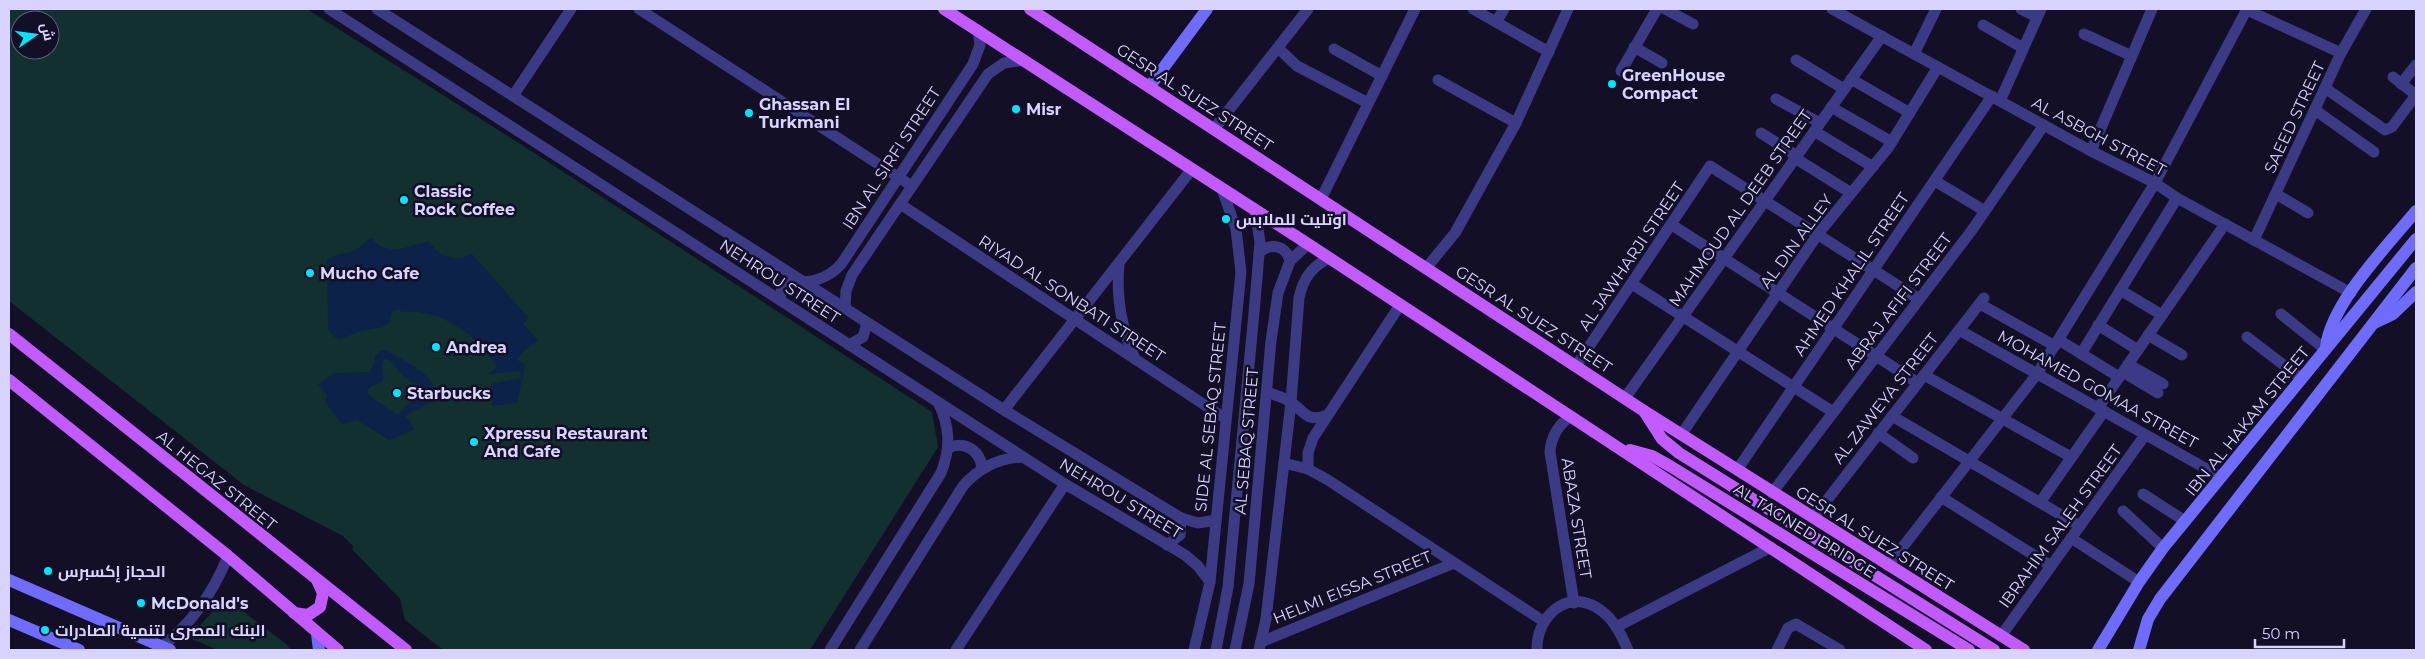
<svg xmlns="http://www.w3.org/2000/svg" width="2425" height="659" font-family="Montserrat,Cairo,sans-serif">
  <rect width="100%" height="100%" fill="#130f26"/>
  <g fill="#12302f" fill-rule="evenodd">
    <path d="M9 9H307L536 154 932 412 938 447 810 650H443L405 620 400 599 352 549 354 547 343 536 244 485 9 301ZM20 20H50V50H20Z"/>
    <polygon points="230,601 286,644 291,650 218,650 189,638 219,604"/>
  </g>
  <g fill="#0c2248" fill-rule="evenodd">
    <path d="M372 238C386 258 410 246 429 241 439 257 455 263 472 254L529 318 523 324 538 340 523 352 517 360 525 365 517 403 493 406 491 384 521 378 520 371 488 374 497 367C477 335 441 308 401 312L400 309 392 311 389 323 383 327 361 331 340 339 334 337 328 329 327 260C336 253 342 255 351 252 359 250 363 241 372 238Z"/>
    <path d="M382 350 388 351C404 361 427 370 435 388L431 392 434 401 405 415 415 429 389 440 357 420 342 424 325 402 327 395 318 384 334 373 369 372 374 365 375 356ZM384 359 390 360 402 375 412 383 415 382 420 388 418 390 420 393 397 415 370 396 367 392 370 387 382 382C386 374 379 367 384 359Z"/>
  </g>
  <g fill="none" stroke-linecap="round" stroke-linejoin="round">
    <g stroke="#3d3a85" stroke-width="11">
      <polyline points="329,9 1065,484 1185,555 1198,566 1210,582"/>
      <polyline points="377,9 1004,410 1181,518 1198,523 1216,520"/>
      <polyline points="639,9 912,186"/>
      <polyline points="1473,9 1549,52"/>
      <polyline points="1665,9 1693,24"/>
      <polyline points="1832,9 2091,151 2155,183 2177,198 2351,293"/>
      <polyline points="2021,9 2037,17"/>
      <polyline points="2245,9 2341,53"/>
      <polyline points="1496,22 1504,9"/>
      <polyline points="1983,25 2023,48"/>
      <polyline points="2084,34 2132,56"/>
      <polyline points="1634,47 1662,63"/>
      <polyline points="1278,48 1297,66 1368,103"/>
      <polyline points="1334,49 1382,76"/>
      <polyline points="1914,54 1936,9"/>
      <polyline points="1796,60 1844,89"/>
      <polyline points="1621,71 1657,9"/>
      <polyline points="2393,77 2416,95"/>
      <polyline points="1851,79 1910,113"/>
      <polyline points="1438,80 1516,123"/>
      <polyline points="2401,84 2416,65"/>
      <polyline points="2325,88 2385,130 2392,127 2416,95"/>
      <polyline points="513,96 571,9"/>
      <polyline points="1776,99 1820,123"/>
      <polyline points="2000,101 2041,9"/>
      <polyline points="1831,107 1892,142"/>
      <polyline points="2315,110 2374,152"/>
      <polyline points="1214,129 1308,9"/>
      <polyline points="1814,131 1873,167"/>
      <polyline points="1761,133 1797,156"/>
      <polyline points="2091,151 2152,9"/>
      <polyline points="1795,158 1851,193"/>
      <polyline points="1935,181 1985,211"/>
      <polyline points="2276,194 2308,213"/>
      <polyline points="1321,199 1415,9"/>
      <polyline points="900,204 1226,419"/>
      <polyline points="1672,225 1918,383"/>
      <polyline points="2254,240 2341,53 2366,9"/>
      <path d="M1259 253C1270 242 1286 245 1290 261"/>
      <path d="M1119 263C1116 296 1121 328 1135 359"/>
      <polyline points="1427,267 1455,233 1516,123 1568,9"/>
      <path d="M803 282C819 281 832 275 842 263L973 64 980 45 978 30"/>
      <polyline points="1632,284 1833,412"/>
      <polyline points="2120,290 2162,315"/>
      <polyline points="780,300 782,286 793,275"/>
      <polyline points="1980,304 2055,346"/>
      <polyline points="845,308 846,291 852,275 988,74 1004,63 1024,60"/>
      <polyline points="2281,314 2326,350"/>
      <polyline points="2098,325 2138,350"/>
      <polyline points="1959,330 2221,477"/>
      <polyline points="2148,335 2182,355"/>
      <polyline points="2247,337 2302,379"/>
      <polyline points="2059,340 2119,377"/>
      <polyline points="849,345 863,337 867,323"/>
      <polyline points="2081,354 2177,198"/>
      <polyline points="2128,364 2163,384"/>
      <polyline points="1576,366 1710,166 1919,299"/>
      <polyline points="2123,372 2158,393"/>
      <polyline points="1924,375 2071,457"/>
      <path d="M1267 392C1274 395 1283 397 1289 401 1304 409 1305 424 1327 415"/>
      <polyline points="1625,398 1882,36"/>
      <polyline points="2098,408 2225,224"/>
      <polyline points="1004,410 1192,169"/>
      <path d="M1571 416C1558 425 1551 437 1550 452L1574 603"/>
      <polyline points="1892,416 2080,526"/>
      <polyline points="1878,433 1913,458"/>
      <polyline points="1681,435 1818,234 1888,148 1938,67"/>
      <path d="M948 448C965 440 981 451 982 469"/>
      <polyline points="1284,463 1308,469 1328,480 1543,621"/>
      <polyline points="1308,469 1308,453 1313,438 1400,305"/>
      <polyline points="1737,470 1992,96"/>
      <polyline points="1772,493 1972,230 2044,125"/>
      <polyline points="2143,494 2185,521"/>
      <polyline points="1941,497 2051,566"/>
      <polyline points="2041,501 2104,411"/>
      <polyline points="2123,511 2163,548"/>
      <polyline points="1813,518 1984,298"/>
      <polyline points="2071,538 2139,582"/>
      <polyline points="1167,545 1180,535 1181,518"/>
      <polyline points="1888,566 2037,374 2155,183 2247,9"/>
      <polyline points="1616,627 1771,547"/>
      <polyline points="2001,636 2145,435"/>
      <polyline points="1261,642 1454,563"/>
      <path d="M161 647C193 623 213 593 228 556"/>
      <path d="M830 650 941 473C951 448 950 426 938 402"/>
      <path d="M860 650 963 486C979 468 999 458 1023 457"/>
      <polyline points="956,650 1065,484"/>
      <polyline points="1194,650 1210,582 1241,272 1236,229 1222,189"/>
      <polyline points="1216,650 1228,587 1254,313 1260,242 1255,211"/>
      <polyline points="1235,650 1249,584 1271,341 1278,293 1290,261 1308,244"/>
      <path d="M1259 650 1266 619 1291 402 1299 298C1303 279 1311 267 1329 258"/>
      <path d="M1537 650C1536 617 1567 587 1599 609 1614 619 1621 634 1628 650"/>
      <polyline points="1777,650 1788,628 1796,624 1840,650"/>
    </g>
    <g stroke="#6f6bff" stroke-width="12">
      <polyline points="1150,86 1207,9"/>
      <polyline points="2374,323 2393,314 2416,292"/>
      <path d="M2326 347C2331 303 2388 245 2416 211"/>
      <polyline points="9,580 170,650"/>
      <polyline points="9,620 79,650"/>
      <polyline points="317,634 319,650"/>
      <polyline points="2098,650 2139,582 2163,548 2416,239"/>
      <polyline points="2139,650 2148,619 2160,599 2416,268"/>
    </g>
    <g stroke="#c25bff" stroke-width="12">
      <polyline points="944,9 1308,244 1926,650"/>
      <polyline points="1030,9 1644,411 2024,650"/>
      <polyline points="9,334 406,650"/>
      <polyline points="9,380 228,556 338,650"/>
      <polyline points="1630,450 1652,456 1670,466 1969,650"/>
      <polyline points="294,613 308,615 320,607 323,593 317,580"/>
    </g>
    <polyline stroke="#c25bff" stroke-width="12" points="1644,411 1662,439 1679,453 1994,650"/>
  </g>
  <g fill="#00e5ff" stroke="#130f26" stroke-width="2">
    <circle cx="1612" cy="84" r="5"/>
    <circle cx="1016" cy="109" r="5"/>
    <circle cx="749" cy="113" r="5"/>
    <circle cx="404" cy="200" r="5"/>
    <circle cx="1226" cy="219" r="5"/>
    <circle cx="310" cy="273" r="5"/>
    <circle cx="436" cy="347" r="5"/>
    <circle cx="397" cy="393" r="5"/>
    <circle cx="474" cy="442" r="5"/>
    <circle cx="48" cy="571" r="5"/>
    <circle cx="141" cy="603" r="5"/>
    <circle cx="45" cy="630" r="5"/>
  </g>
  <g text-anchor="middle" stroke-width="5" stroke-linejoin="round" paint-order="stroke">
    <g font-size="16" font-weight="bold" fill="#d9d4ff" stroke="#130f26" text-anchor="start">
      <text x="1622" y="81">GreenHouse<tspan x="1622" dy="18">Compact</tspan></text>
      <text x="759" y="110">Ghassan El<tspan x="759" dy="18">Turkmani</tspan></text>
      <text x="1026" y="115">Misr</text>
      <text x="414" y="197">Classic<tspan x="414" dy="18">Rock Coffee</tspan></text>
      <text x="1236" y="225">اوتليت للملابس</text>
      <text x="320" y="279">Mucho Cafe</text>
      <text x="446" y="353">Andrea</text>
      <text x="407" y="399">Starbucks</text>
      <text x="484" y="439">Xpressu Restaurant<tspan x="484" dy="18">And Cafe</tspan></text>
      <text x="58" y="577">الحجاز إكسبرس</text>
      <text x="151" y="609">McDonald's</text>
      <text x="55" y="636">البنك المصرى لتنمية الصادرات</text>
    </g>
    <g font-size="16" fill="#d9d4ff" stroke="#130f26">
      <text transform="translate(1195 97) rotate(33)" y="6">GESR AL SUEZ STREET</text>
      <text transform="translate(2294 117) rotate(-65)" y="6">SAEED STREET</text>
      <text transform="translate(2099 136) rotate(28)" y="6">AL ASBGH STREET</text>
      <text transform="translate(891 158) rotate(-57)" y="6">IBN AL SIRFI STREET</text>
      <text transform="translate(1740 208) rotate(-55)" y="6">MAHMOUD AL DEEB STREET</text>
      <text transform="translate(1796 241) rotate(-54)" y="6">AL DIN ALLEY</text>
      <text transform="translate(1631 256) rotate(-56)" y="6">AL JAWHARJI STREET</text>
      <text transform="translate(1851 274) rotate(-56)" y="6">AHMED KHALIL STREET</text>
      <text transform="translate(780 281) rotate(33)" y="6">NEHROU STREET</text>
      <text transform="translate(1072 298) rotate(33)" y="6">RIYAD AL SONBATI STREET</text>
      <text transform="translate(1898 301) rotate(-53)" y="6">ABRAJ AFIFI STREET</text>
      <text transform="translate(1534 319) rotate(33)" y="6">GESR AL SUEZ STREET</text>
      <text transform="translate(2098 389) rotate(29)" y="6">MOHAMED GOMAA STREET</text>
      <text transform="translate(1885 398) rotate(-52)" y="6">AL ZAWEYA STREET</text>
      <text transform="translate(1210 417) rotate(-84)" y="6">SIDE AL SEBAQ STREET</text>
      <text transform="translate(2247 421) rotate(-51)" y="6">IBN AL HAKAM STREET</text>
      <text transform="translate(1246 441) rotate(-85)" y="6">AL SEBAQ STREET</text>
      <text transform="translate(217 480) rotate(39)" y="6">AL HEGAZ STREET</text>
      <text transform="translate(1121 498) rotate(31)" y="6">NEHROU STREET</text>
      <text transform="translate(1577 518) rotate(81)" y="6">ABAZA STREET</text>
      <text transform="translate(2060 526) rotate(-54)" y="6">IBRAHIM SALEH STREET</text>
      <text transform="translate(1805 530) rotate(32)" y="6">AL TAGNED BRIDGE</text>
      <text transform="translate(1875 538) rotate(32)" y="6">GESR AL SUEZ STREET</text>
      <text transform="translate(1352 587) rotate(-22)" y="6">HELMI EISSA STREET</text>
    </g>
  </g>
  <rect width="2425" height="659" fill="none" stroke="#d9d4ff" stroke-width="20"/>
  <g transform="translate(35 35) rotate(76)"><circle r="24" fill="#130f26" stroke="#625e7d"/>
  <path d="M0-4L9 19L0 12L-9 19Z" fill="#00e5ff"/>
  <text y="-8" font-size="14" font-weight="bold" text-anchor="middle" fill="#d9d4ff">ش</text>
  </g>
  <path d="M2255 639v8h89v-8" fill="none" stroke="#d9d4ff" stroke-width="2.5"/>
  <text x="2262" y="639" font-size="15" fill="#d9d4ff" stroke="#130f26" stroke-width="4" paint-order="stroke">50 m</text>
</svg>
